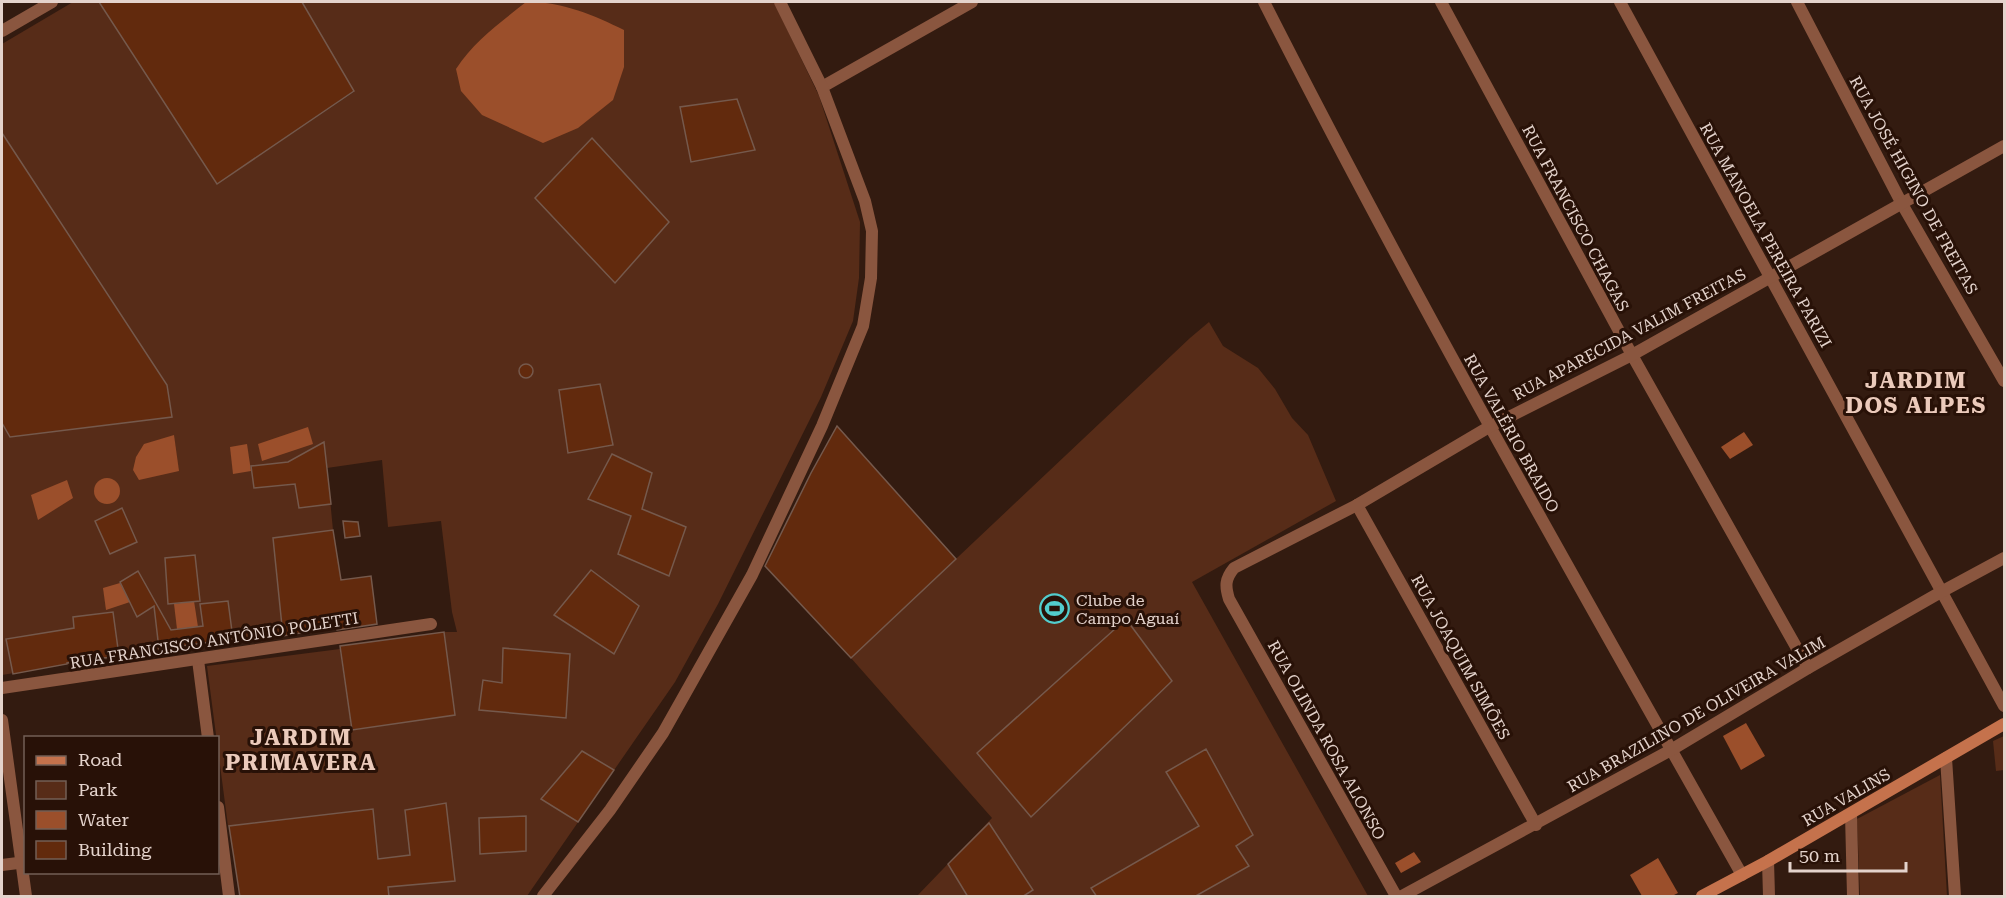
<svg xmlns="http://www.w3.org/2000/svg" width="2006" height="898" font-family="'Roboto Serif',serif">
  <rect width="100%" height="100%" fill="#331b10"/>
  <g fill="#572c18">
    <polygon points="73,2 99,2 217,184 354,92 302,2 774,2 819,96 860,222 859,278 853,321 821,397 718,604 675,682 527,896 382,896 373,810 228,826 207,666 340,649 352,730 455,715 444,632 457,632 452,612 441,521 388,527 382,460 327,468 333,530 348,625 283,635 159,649 2,675 2,423 10,437 172,417 167,385 2,133 2,44"/>
    <polygon points="1209,322 1223,346 1258,368 1275,389 1292,418 1308,435 1336,501 1192,582 1368,896 917,896 992,818 851,658 1190,338"/>
    <polygon points="2004,736 2004,770 1996,771 1993,741"/>
    <polygon points="1940,775 1947,896 1860,896 1857,819"/>
  </g>
  <g fill="#9b4f2b">
    <path d="M526 2C560 1 594 15 624 30V67L613 100 578 128 543 143 482 115 461 91 456 69C474 41 501 22 526 2Z"/>
    <polygon points="308,427 313,444 262,461 258,444"/>
    <polygon points="1744,432 1753,445 1730,459 1721,447"/>
    <polygon points="174,435 179,471 139,480 133,470 136,457 144,444"/>
    <polygon points="247,444 251,471 233,474 230,447"/>
    <circle cx="107" cy="491" r="13"/>
    <polygon points="67,480 73,498 38,520 31,495"/>
    <polygon points="120,583 130,602 106,610 103,588"/>
    <polygon points="194,601 198,627 177,629 174,604"/>
    <polygon points="1746,723 1765,756 1741,770 1723,736"/>
    <polygon points="1414,852 1421,862 1401,873 1395,863"/>
    <polygon points="1658,858 1678,893 1672,896 1642,896 1630,875"/>
  </g>
  <g fill="#622a0d" stroke="#75594c" stroke-width="1.5">
    <polygon points="99,2 302,2 354,91 217,184"/>
    <polygon points="737,99 755,150 691,162 680,107"/>
    <polygon points="2,133 167,385 172,417 10,437 2,423"/>
    <polygon points="592,138 669,222 615,283 535,198"/>
    <circle cx="526" cy="371" r="7"/>
    <polygon points="600,384 613,445 568,453 559,390"/>
    <polygon points="837,426 956,559 851,658 765,566 811,473"/>
    <polygon points="324,442 331,504 299,508 295,484 254,488 251,466 288,462"/>
    <polygon points="612,454 652,473 642,509 686,527 669,576 618,554 631,516 588,499"/>
    <polygon points="122,508 137,542 110,554 95,521"/>
    <polygon points="343,521 358,522 360,536 345,538"/>
    <polygon points="333,530 341,580 371,576 377,624 337,630 336,627 283,636 273,538"/>
    <polygon points="195,555 200,601 168,604 165,558"/>
    <polygon points="591,570 639,606 614,654 554,615"/>
    <polygon points="138,571 171,630 203,626 200,604 228,601 233,639 159,649 154,606 137,617 120,582"/>
    <polygon points="113,612 119,656 67,663 67,664 13,674 6,639 74,628 73,617"/>
    <polygon points="1126,619 1172,681 1031,817 977,753"/>
    <polygon points="444,632 455,715 352,730 340,646"/>
    <polygon points="503,648 570,654 566,718 479,710 483,680 502,683"/>
    <polygon points="1206,749 1253,835 1236,846 1249,866 1194,897 1097,897 1091,888 1199,826 1166,772"/>
    <polygon points="582,751 614,770 578,822 541,799"/>
    <polygon points="446,803 455,881 388,887 389,897 240,897 229,826 373,809 378,859 410,855 405,810"/>
    <polygon points="526,816 526,851 480,854 479,818"/>
    <polygon points="989,823 1033,890 1022,897 968,897 948,864"/>
  </g>
  <g fill="none" stroke-linecap="round" stroke-linejoin="round">
    <g stroke="#8a563f" stroke-width="12">
      <path d="M1264 2C1414 298 1579 586 1742 875"/>
      <polyline points="1441,2 1632,355 1808,668"/>
      <polyline points="1620,2 2004,706"/>
      <polyline points="1797,2 1902,204 2004,381"/>
      <polyline points="2,31 52,2"/>
      <polyline points="822,87 972,2"/>
      <polyline points="1357,505 1536,825"/>
      <polyline points="198,660 208,738"/>
      <polyline points="2,688 431,624"/>
      <polyline points="2,720 26,896"/>
      <polyline points="1946,758 1955,896"/>
      <polyline points="218,807 229,896"/>
      <polyline points="1851,814 1853,896"/>
      <polyline points="1768,861 1769,896"/>
      <polyline points="2,865 26,862"/>
      <polyline points="543,896 610,810 663,733 752,575 822,426 863,326 871,278 872,231 865,201 822,87 780,2"/>
      <path d="M1396 896 1229 599C1225 586 1225 579 1234 568L1357 505 1489 427 1632 355 2004 146"/>
      <polyline points="1402,896 1671,750 1808,668 1941,592 2004,558"/>
    </g>
    <polyline stroke="#c5724c" stroke-width="12" points="1702,896 1768,861 2004,724"/>
  </g>
  <defs>
    <symbol id="stadium-ring" viewBox="-11 -11 22 22"><circle r="9.5" fill="#281107" stroke="#52cdcd" stroke-width="1.5"/><path d="M0-5a6.5 5 0 1 0 0 10a6.5 5 0 1 0 0-10ZM-3.5-1.8h7v3.6h-7Z" fill="#52cdcd"/></symbol>
  </defs>
  <g fill-rule="evenodd">
    <use href="#stadium-ring" x="1038" y="592" width="33" height="33"/>
  </g>
  <g text-anchor="middle" stroke-width="6" stroke-linejoin="round" paint-order="stroke">
    <g font-size="16" fill="#e4d3cc" stroke="#281107">
      <text transform="translate(1914 185) rotate(61)" y="6">RUA JOSÉ HIGINO DE FREITAS</text>
      <text transform="translate(1576 218) rotate(62)" y="6">RUA FRANCISCO CHAGAS</text>
      <text transform="translate(1766 235) rotate(61)" y="6">RUA MANOELA PEREIRA PARIZI</text>
      <text transform="translate(1629 334) rotate(-28)" y="6">RUA APARECIDA VALIM FREITAS</text>
      <text transform="translate(1512 433) rotate(61)" y="6">RUA VALÉRIO BRAIDO</text>
      <text transform="translate(214 640) rotate(-9)" y="6">RUA FRANCISCO ANTÔNIO POLETTI</text>
      <text transform="translate(1461 657) rotate(61)" y="6">RUA JOAQUIM SIMÕES</text>
      <text transform="translate(1696 714) rotate(-30)" y="6">RUA BRAZILINO DE OLIVEIRA VALIM</text>
      <text transform="translate(1327 740) rotate(61)" y="6">RUA OLINDA ROSA ALONSO</text>
      <text transform="translate(1846 797) rotate(-30)" y="6">RUA VALINS</text>
    </g>
    <g font-size="16" fill="#e4d3cc" stroke="#281107" text-anchor="start">
      <text x="1076" y="606">Clube de<tspan x="1076" dy="18">Campo Aguaí</tspan></text>
    </g>
    <g font-size="22" font-weight="bold" letter-spacing="1.5" fill="#ebcabb" stroke="#281107">
      <text x="1916" y="388">JARDIM<tspan x="1916" dy="25">DOS ALPES</tspan></text>
      <text x="301" y="745">JARDIM<tspan x="301" dy="25">PRIMAVERA</tspan></text>
    </g>
  </g>
  <rect width="2006" height="898" fill="none" stroke="#e4d3cc" stroke-width="6"/>
  <rect x="24" y="736" width="195" height="138" fill="#281107" stroke="#735f56" stroke-width="1.5"/>
  <rect x="36" y="756" width="30" height="9" fill="#c5724c" stroke="#735f56" stroke-width="1.5"/>
  <text x="78" y="766" font-size="18" fill="#e4d3cc">Road</text>
  <rect x="36" y="781" width="30" height="18" fill="#572c18" stroke="#735f56" stroke-width="1.5"/>
  <text x="78" y="796" font-size="18" fill="#e4d3cc">Park</text>
  <rect x="36" y="811" width="30" height="18" fill="#9b4f2b" stroke="#735f56" stroke-width="1.5"/>
  <text x="78" y="826" font-size="18" fill="#e4d3cc">Water</text>
  <rect x="36" y="841" width="30" height="18" fill="#622a0d" stroke="#735f56" stroke-width="1.5"/>
  <text x="78" y="856" font-size="18" fill="#e4d3cc">Building</text>
  <path d="M1790 862v9h116v-9" fill="none" stroke="#e4d3cc" stroke-width="3"/>
  <text x="1799" y="862" font-size="18" fill="#e4d3cc" stroke="#281107" stroke-width="4.5" paint-order="stroke">50 m</text>
</svg>
